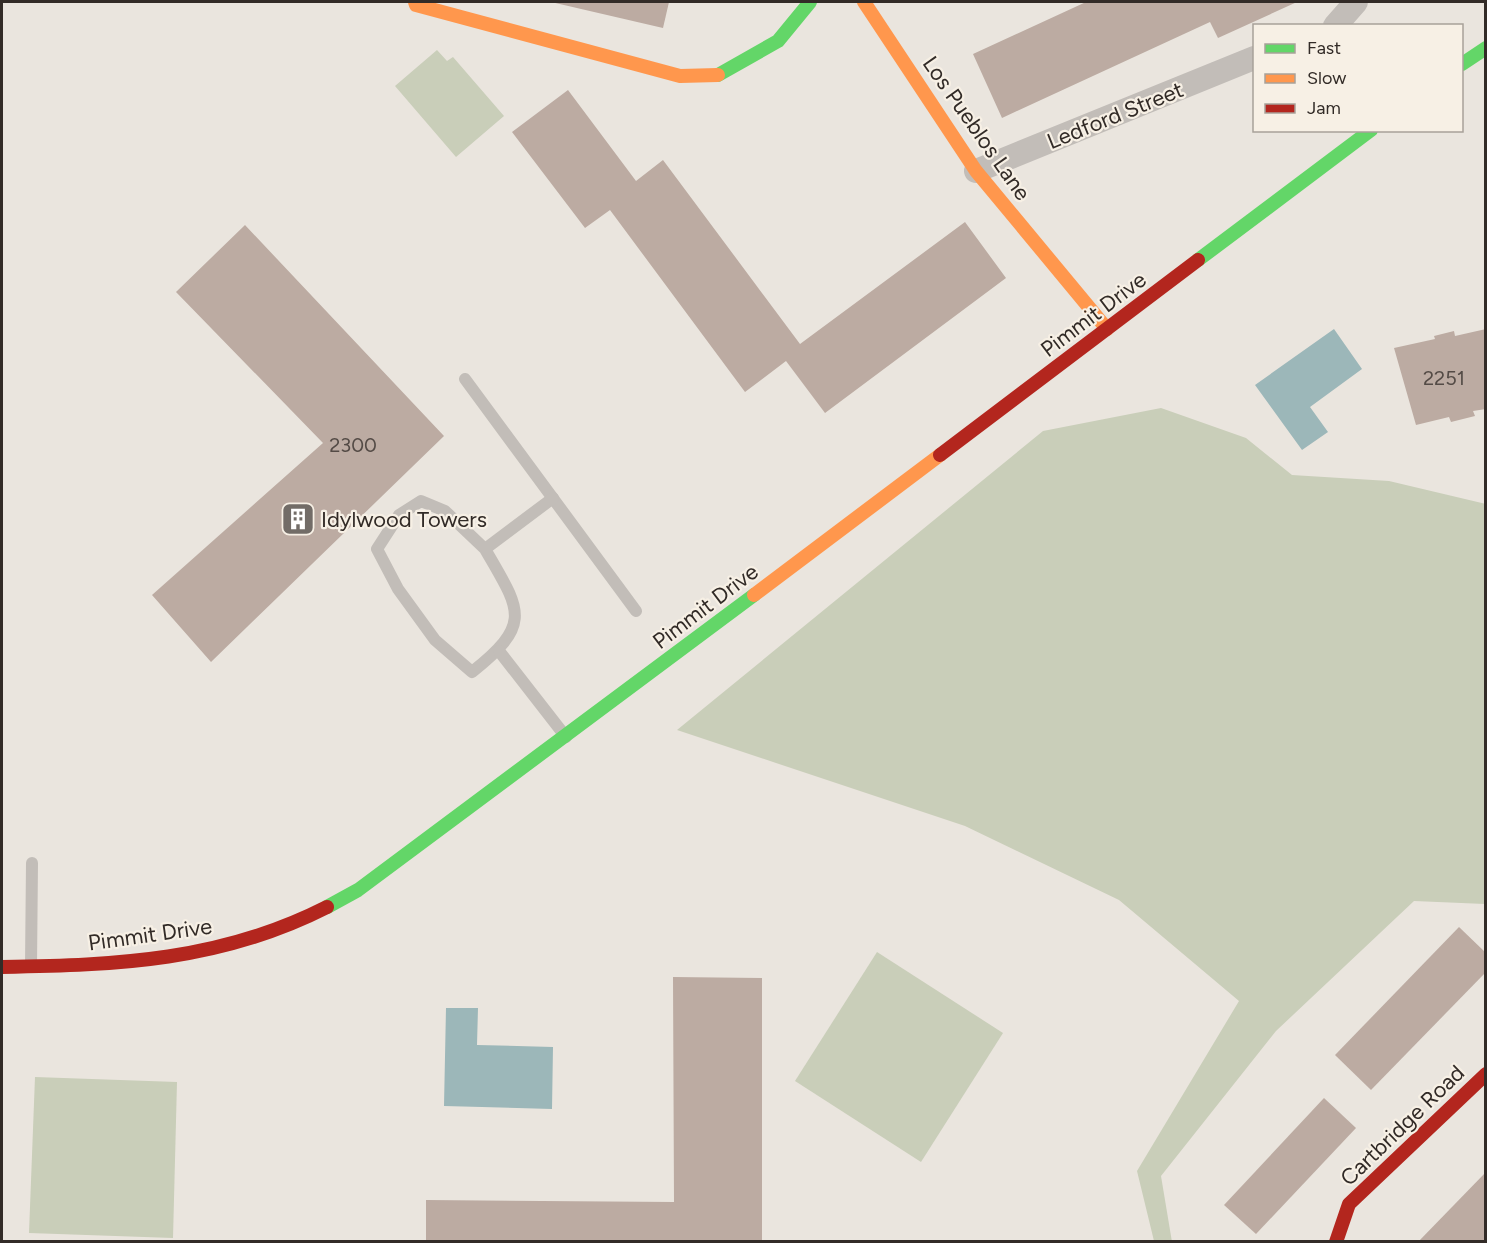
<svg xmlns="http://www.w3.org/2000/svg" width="1487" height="1243" font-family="Figtree,sans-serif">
  <rect width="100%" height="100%" fill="#eae5de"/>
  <g fill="#c9ceb9">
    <polygon points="437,50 447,61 453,57 504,116 456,157 395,86"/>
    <polygon points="1161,408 1246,438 1292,475 1389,481 1486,504 1485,904 1414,901 1276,1031 1161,1176 1172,1242 1154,1241 1137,1171 1239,1001 1119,900 965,826 677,730 1043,431"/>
    <polygon points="877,952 1003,1033 921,1162 795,1081"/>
    <polygon points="35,1077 177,1082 173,1238 29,1233"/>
  </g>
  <g fill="#9cb7b9">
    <polygon points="1334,329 1362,369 1310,407 1328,432 1302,450 1255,385"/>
    <polygon points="446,1008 478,1008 477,1045 553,1047 552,1109 444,1106"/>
  </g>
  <g fill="#bcaba2">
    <polygon points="551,2 669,2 663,28"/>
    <polygon points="1086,2 1297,2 1218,38 1210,22 1002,118 973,54"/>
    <polygon points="568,90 636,181 663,160 800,344 965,222 1006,278 825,413 786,361 745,392 610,210 585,228 512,132"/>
    <polygon points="245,225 444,436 211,662 152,595 323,443 176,292"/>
    <polygon points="1486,329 1486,409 1473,411 1475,416 1451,422 1449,417 1416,425 1394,348 1435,339 1434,336 1454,331 1455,336"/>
    <polygon points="1459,927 1486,953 1486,972 1371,1090 1335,1055"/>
    <polygon points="673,977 762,978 762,1242 426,1242 426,1200 674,1202"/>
    <polygon points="1324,1098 1356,1128 1256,1234 1224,1205"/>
    <polygon points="1486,1172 1486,1242 1418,1242"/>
  </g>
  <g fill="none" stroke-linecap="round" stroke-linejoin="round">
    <g stroke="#c2bdb8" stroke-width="12">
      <polyline points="465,379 636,611"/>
      <path d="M485 549 445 511 421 501 399 515 377 549 398 589 435 640 472 672C534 623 520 610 485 549L553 498"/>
      <polyline points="499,651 566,737"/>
      <polyline points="31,965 32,863"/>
    </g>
    <g stroke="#c2bdb8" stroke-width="24">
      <polyline points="1335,26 1356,2"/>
      <polyline points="976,171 1254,58"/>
    </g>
    <g stroke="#63d668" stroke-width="14">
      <polyline points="1462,64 1486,48"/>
      <polyline points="718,75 778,41 810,2"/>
      <polyline points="1198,260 1371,130"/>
      <polyline points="327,907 358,890 754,595"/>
    </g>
    <g stroke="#ff974d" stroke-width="14">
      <polyline points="415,2 416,5 680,76 718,75"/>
      <polyline points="864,2 976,171 1107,329"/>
      <polyline points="754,595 940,455"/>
    </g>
    <g stroke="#b3261e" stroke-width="14">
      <polyline points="940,455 1198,260"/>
      <path d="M2 967C118 965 221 961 327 907"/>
      <polyline points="1336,1242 1349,1204 1486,1074"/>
    </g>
  </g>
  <defs>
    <symbol id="building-square" viewBox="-11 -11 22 22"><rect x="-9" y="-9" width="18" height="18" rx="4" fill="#726c67" stroke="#f7f0e5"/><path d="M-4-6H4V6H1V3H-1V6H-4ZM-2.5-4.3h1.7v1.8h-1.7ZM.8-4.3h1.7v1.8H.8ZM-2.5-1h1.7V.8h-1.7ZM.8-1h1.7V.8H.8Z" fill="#fff"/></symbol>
  </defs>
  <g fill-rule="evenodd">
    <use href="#building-square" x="279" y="500" width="38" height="38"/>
  </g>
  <g text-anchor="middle" stroke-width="4.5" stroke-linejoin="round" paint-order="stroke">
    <g font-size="20" fill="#544b46">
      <text x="1444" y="385">2251</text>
      <text x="353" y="452">2300</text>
    </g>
    <g font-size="22" fill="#322b27" stroke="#f7f0e5">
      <text transform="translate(1115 115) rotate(-22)" y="8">Ledford Street</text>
      <text transform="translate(977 128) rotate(55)" y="8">Los Pueblos Lane</text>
      <text transform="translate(1093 314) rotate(-37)" y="8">Pimmit Drive</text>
      <text transform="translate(705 606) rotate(-37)" y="8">Pimmit Drive</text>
      <text transform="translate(150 934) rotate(-8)" y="8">Pimmit Drive</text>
      <text transform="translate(1402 1125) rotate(-44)" y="8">Cartbridge Road</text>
    </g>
    <g font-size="22" fill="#322b27" stroke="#f7f0e5" text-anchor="start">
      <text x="321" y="527">Idylwood Towers</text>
    </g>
  </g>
  <rect width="1487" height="1243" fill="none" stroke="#322b27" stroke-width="6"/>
  <rect x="1253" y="24" width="210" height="108" fill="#f7f0e5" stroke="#a8a199" stroke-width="1.5"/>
  <rect x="1265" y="44" width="30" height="9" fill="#63d668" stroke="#a8a199" stroke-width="1.5"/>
  <text x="1307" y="54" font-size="18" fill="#322b27">Fast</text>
  <rect x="1265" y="74" width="30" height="9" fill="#ff974d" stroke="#a8a199" stroke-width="1.5"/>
  <text x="1307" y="84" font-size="18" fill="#322b27">Slow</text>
  <rect x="1265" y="104" width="30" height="9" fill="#b3261e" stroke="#a8a199" stroke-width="1.5"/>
  <text x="1307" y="114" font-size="18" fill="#322b27">Jam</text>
</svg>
